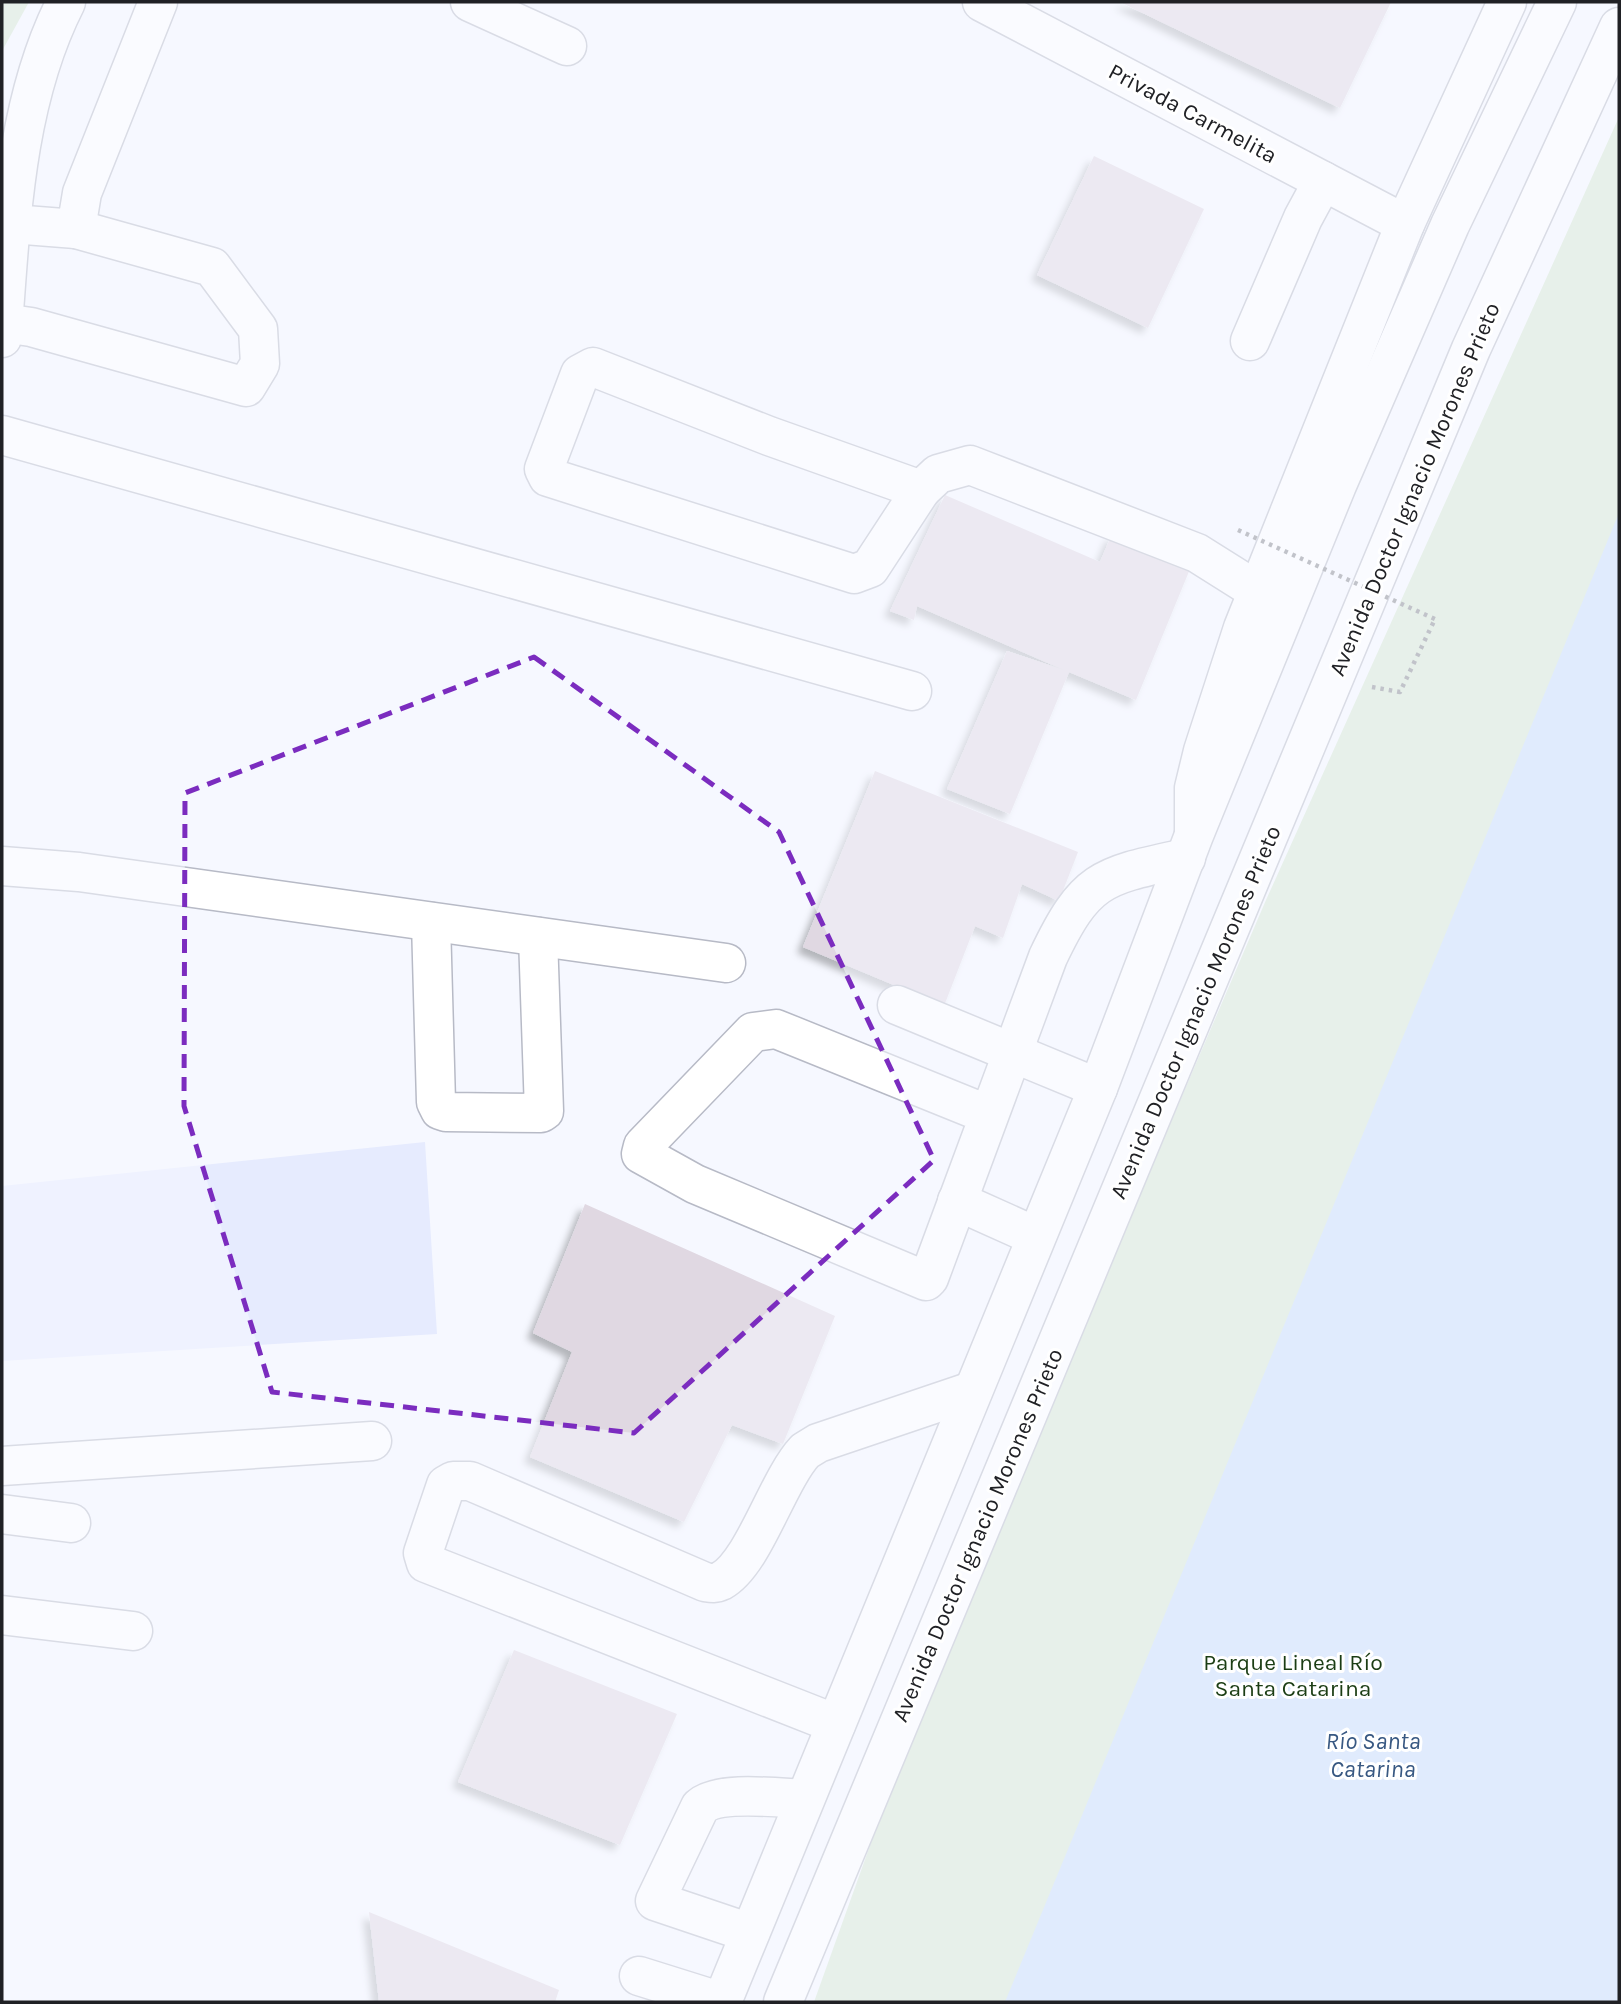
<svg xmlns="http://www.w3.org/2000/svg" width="1621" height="2004" font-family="Karla,sans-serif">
  <defs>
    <filter id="shadow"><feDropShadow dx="-6" dy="6" stdDeviation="3.5" flood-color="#0004"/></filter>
  </defs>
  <rect width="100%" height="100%" fill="#f6f8ff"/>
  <polygon fill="#e6ebfe" points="425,1142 437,1334 2,1361 2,1186"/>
  <g fill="#d4e7d0">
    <polygon points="2,2 29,2 2,51"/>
    <polygon points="1619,117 1619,2002 814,2002 877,1826 1072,1353 1266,900"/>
  </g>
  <polygon fill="#c6dcfb" points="1619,513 1619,2002 1005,2002"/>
  <g fill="#e0d8e2" filter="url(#shadow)">
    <polygon points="1120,2 1391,2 1340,108"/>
    <polygon points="1094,156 1204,209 1148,328 1037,275"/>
    <polygon points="945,495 1100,562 1112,534 1190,569 1136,700 1069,672 1010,814 947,789 1007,651 1064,670 917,606 914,620 890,611"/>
    <polygon points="875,771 1078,852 1059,901 1022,884 1003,938 975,926 944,1006 803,947"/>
    <polygon points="585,1204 835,1316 783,1444 732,1425 684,1522 530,1457 572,1352 533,1333"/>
    <polygon points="514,1650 677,1714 620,1845 458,1782"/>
    <polygon points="369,1912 559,1990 555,2002 379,2002"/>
  </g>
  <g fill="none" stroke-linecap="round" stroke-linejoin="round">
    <defs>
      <g id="minor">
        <polyline points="470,2 567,46"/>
        <polyline points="982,2 1405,224"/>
        <polyline points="12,224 76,229 82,193 158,2"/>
        <polyline points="3,323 31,327 246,387 260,364 258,329 212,267 76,229"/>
        <path d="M2 338C11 225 14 104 66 2"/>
        <polyline points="1250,341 1303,218 1323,181"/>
        <polygon points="593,367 769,436 921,490 870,568 854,574 548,477 544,469 580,374"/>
        <polyline points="2,435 912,691"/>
        <polyline points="921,490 938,474 970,465 1197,553 1278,604"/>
        <polyline points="1194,831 1194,788 1203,751 1243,628 1405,224 1507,2"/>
        <polyline points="2,866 79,872 726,963"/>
        <polyline points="431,922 436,1102 440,1110 446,1112 541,1113 544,1111 538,937"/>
        <polyline points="897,1005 1098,1088"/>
        <path d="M989 1115 776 1029 753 1032 643 1146 641 1154 695 1184 926 1281 929 1278 1048 957C1086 877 1102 876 1186 858"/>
        <polyline points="957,1201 1035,1236"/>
        <polyline points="2,1466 372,1441"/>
        <polyline points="2,1514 71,1523"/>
        <polyline points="2,1615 133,1631"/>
        <path d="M836 1724 426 1563 423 1553 446 1485 453 1481H470L705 1582C711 1583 715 1584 721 1581 754 1563 777 1481 805 1451L818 1443 972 1391"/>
        <path d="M750 1933 655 1901 700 1807C718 1790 779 1798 805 1799"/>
        <polyline points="639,1976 722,2002"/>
      </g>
      <g id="highway">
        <polyline points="722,2002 1098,1088 1194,835 1337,485 1450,225 1557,2"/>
        <polyline points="783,2002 1471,349 1619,27"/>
      </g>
    </defs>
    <use href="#minor" stroke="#b7bac6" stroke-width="41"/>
    <use href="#highway" stroke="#b7bac6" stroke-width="41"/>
    <polyline stroke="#828489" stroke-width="4.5" stroke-dasharray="3.5 5" stroke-linecap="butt" points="1372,687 1400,692 1435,619"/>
    <use href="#minor" stroke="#fff" stroke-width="38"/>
    <use href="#highway" stroke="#fff" stroke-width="38"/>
    <polyline stroke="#828489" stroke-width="4.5" stroke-dasharray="3.5 5" stroke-linecap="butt" points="1238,530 1435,619"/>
  </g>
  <path d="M0 0H1621V2004H0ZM534 657 779 832 934 1160 634 1433 272 1392 184 1106 185 793Z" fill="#f6f8ff" fill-opacity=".55" fill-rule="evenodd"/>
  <path fill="none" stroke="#7b2cbf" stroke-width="5" stroke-dasharray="14 9" stroke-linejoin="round" d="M534 657 779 832 934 1160 634 1433 272 1392 184 1106 185 793Z"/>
  <g text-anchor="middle" stroke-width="6" stroke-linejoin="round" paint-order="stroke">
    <g font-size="23" fill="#202125" stroke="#fff">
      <text transform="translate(1193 113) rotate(28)" y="8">Privada Carmelita</text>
      <text transform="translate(1414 489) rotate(-67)" y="8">Avenida Doctor Ignacio Morones Prieto</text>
      <text transform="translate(1195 1012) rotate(-67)" y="8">Avenida Doctor Ignacio Morones Prieto</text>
      <text transform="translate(977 1535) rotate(-67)" y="8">Avenida Doctor Ignacio Morones Prieto</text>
    </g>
    <g font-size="23" fill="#1b3d14" stroke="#fff">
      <text x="1293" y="1670">Parque Lineal Río<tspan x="1293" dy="26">Santa Catarina</tspan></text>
    </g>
    <g font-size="24" font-style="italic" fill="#385882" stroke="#fff">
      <text x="1373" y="1749">Río Santa<tspan x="1373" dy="28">Catarina</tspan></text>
    </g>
  </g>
  <rect width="1621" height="2004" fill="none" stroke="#202125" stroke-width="7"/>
</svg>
